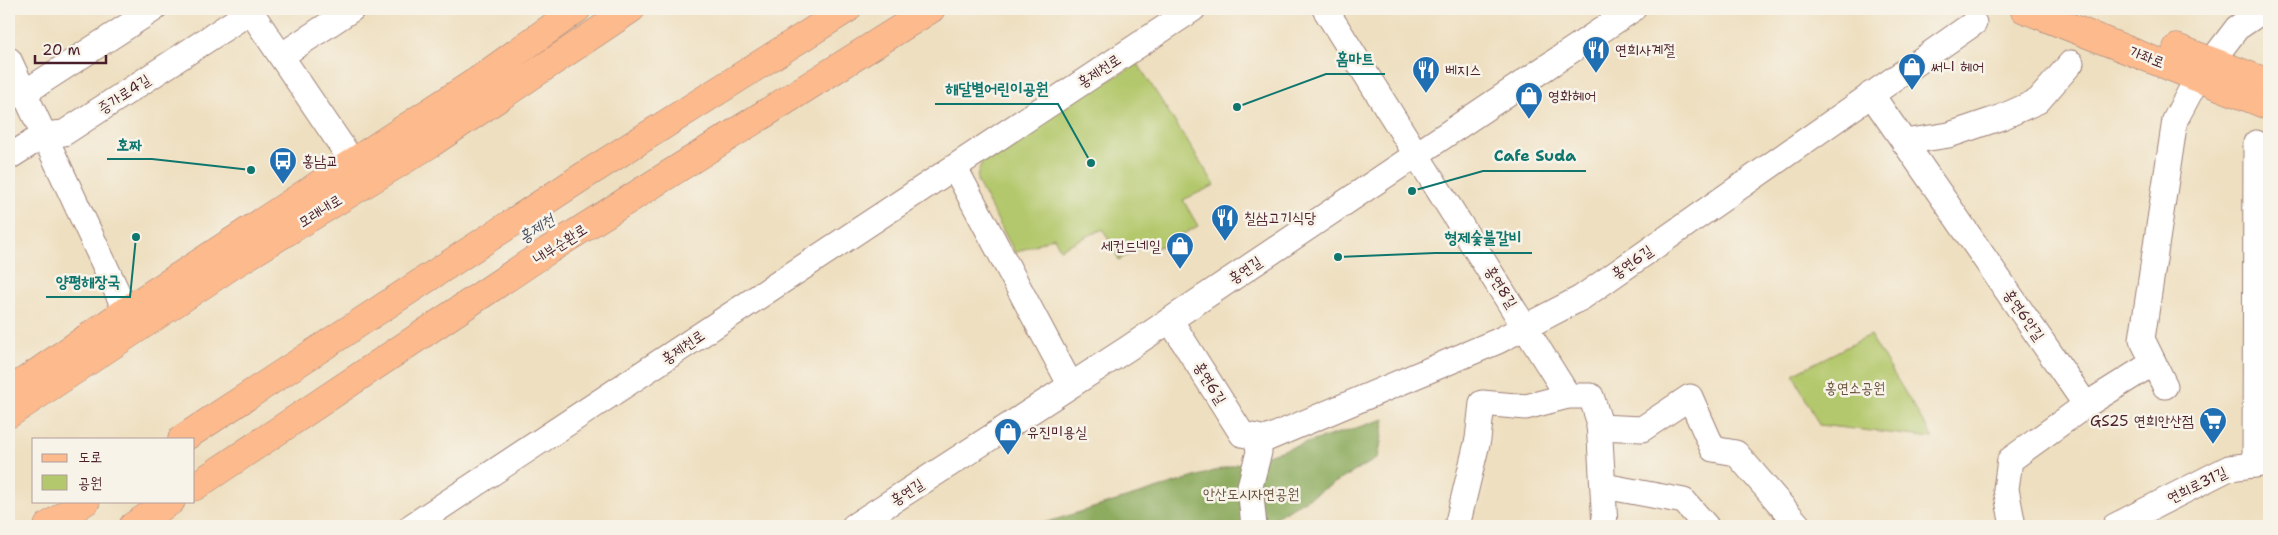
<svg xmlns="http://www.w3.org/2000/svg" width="2278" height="535" font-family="'Shantell Sans','Poor Story',sans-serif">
  <rect width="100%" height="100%" fill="#f7f3e8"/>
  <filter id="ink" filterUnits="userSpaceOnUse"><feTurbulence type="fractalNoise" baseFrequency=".02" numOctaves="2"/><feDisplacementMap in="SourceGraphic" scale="10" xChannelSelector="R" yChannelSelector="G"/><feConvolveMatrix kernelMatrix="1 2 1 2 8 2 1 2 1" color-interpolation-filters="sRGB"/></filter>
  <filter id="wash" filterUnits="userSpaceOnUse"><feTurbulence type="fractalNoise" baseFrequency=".0096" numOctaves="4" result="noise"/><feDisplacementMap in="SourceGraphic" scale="20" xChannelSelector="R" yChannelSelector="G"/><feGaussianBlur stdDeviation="1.12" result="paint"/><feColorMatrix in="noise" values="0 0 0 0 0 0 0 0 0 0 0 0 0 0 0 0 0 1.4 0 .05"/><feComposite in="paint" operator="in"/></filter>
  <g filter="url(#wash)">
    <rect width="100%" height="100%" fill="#eedfc0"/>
    <g fill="#b3c86c" stroke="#7e744c">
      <path d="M1138 64 1215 185 1183 200 1198 226 1155 249 1149 242 1119 260 1103 229 1060 249 1054 237 1015 253 977 181C978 164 985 156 997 145Z"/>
      <polygon points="1870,335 1933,438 1819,425 1793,374"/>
    </g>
    <polygon fill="#8eac60" stroke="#6c6646" points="1385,419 1378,458 1260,526 1034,526"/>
    <polygon fill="#eedfc0" points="822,9 976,9 184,526 30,526 65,501 194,501 194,439 160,439 161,437"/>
  </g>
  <g filter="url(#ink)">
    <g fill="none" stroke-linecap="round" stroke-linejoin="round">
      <defs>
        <g id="minor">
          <polyline points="249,9 352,161"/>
          <polyline points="1325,9 1568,396"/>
          <polyline points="281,56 352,9"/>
          <polyline points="9,60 126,311"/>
          <polyline points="2211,62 2237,28 2265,9"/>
          <polyline points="24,93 154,9"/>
          <polyline points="1871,94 2086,405"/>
          <polyline points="1904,142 1949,135 2002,117 2038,101 2071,63"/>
          <polyline points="9,157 44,135 64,133 251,11"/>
          <polyline points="955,168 1070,384"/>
          <polyline points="1170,320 1242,434 1266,439 1498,341 1581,298 1974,23"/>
          <polyline points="2165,386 2142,339 2175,120 2198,77"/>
          <polyline points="1599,427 1642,429 1690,397 1713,449 1736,453 1799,526"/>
          <polyline points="2255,465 2256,143"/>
          <polyline points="1604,486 1684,501 1706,526"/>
          <polyline points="412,526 1193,9"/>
          <polyline points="854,526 1127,349 1633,9"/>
          <polyline points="1254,526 1250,486 1259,452 1257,437"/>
          <polyline points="1457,526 1478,439 1482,403 1526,407 1568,396 1591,396 1599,421 1605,526"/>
          <polyline points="2013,526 2006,489 2010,460 2086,405 2153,363"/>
          <polyline points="2115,526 2229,468 2269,463"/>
        </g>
        <g id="major">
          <polyline points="2024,9 2269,106"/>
          <polyline points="2177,48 2269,83"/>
          <polyline points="16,387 126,311 477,81 577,9"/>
          <polyline points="9,414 231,266 430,144 631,9"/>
        </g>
        <g id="highway">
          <polyline points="182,439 582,177 847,9"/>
          <polyline points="194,487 547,251 931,9"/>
          <polyline points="48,526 86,501"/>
          <polyline points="133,526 171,501"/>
        </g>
      </defs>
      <use href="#minor" stroke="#9c7f76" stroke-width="27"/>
      <use href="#major" stroke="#9c7f76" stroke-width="29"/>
      <use href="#highway" stroke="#9c7f76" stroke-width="29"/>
      <use href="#minor" stroke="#fff" stroke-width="25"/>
      <use href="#major" stroke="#fcba8d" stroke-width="28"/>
      <use href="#highway" stroke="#fcba8d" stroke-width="28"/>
    </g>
  </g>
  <defs>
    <symbol id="restaurant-pin" viewBox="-11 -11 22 30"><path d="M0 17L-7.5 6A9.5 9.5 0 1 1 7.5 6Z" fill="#1f6fb2" stroke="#f7f3e8"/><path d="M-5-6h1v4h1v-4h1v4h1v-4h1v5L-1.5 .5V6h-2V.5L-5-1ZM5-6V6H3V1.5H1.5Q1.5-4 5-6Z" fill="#fff"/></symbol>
    <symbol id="shop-pin" viewBox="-11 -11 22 30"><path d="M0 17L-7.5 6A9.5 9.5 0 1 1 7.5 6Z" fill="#1f6fb2" stroke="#f7f3e8"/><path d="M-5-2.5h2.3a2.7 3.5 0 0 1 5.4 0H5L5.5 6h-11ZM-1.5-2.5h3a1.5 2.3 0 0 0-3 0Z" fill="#fff"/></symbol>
    <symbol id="bus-pin" viewBox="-11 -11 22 30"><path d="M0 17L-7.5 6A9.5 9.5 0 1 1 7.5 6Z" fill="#1f6fb2" stroke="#f7f3e8"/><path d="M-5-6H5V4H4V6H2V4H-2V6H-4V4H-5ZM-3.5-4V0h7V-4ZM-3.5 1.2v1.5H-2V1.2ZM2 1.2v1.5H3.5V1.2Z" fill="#fff"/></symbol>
    <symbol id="supermarket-pin" viewBox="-11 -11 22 30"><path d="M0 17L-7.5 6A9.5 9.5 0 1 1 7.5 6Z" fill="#1f6fb2" stroke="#f7f3e8"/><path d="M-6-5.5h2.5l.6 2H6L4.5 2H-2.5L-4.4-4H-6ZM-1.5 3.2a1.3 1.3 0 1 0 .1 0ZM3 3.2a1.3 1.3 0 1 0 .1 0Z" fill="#fff"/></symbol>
  </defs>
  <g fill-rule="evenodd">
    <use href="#restaurant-pin" x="1580" y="34" width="32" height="43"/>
    <use href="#shop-pin" x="1896" y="51" width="32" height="43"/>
    <use href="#restaurant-pin" x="1410" y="54" width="32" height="43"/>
    <use href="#shop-pin" x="1513" y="80" width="32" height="43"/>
    <use href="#bus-pin" x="267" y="145" width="32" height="43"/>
    <use href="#restaurant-pin" x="1209" y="202" width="32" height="43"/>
    <use href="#shop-pin" x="1164" y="230" width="32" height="43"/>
    <use href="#supermarket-pin" x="2197" y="405" width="32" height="43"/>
    <use href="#shop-pin" x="992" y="416" width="32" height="43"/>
  </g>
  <g text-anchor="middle" stroke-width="5" stroke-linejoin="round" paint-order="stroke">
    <g font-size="15" fill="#4a1f2b" stroke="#f7f3e8" text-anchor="start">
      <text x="1615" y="55">연희사계절</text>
      <text x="1931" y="72">써니 헤어</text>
      <text x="1445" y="75">베지스</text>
      <text x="1548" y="101">영화헤어</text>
      <text x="302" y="166">홍남교</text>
      <text x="1244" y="223">칠삼고기식당</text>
      <text x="1161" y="251" text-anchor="end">세컨드네일</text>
      <text x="2194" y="426" text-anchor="end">GS25 연희안산점</text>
      <text x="1027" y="437">유진미용실</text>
    </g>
    <g font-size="15" fill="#4a1f2b" stroke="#f7f3e8">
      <text transform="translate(2147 57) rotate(21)" y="5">가좌로</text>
      <text transform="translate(1099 71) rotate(-33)" y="5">홍제천로</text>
      <text transform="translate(124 94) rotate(-33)" y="5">증가로4길</text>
      <text transform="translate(320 211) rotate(-32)" y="5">모래내로</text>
      <text transform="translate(560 244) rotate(-33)" y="5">내부순환로</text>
      <text transform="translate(1632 262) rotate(-35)" y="5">홍연6길</text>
      <text transform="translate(1245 270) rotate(-34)" y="5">홍연길</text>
      <text transform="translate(1501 287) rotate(58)" y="5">홍연8길</text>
      <text transform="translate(2024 315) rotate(55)" y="5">홍연6안길</text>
      <text transform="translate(683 347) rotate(-34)" y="5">홍제천로</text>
      <text transform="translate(1210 383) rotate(58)" y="5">홍연6길</text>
      <text transform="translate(2197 485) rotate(-26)" y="5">연희로31길</text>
      <text transform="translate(907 492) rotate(-33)" y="5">홍연길</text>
    </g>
    <g font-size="15" fill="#6a523e" stroke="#f7f3e8">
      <text x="1855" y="393">홍연소공원</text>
      <text x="1251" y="499">안산도시자연공원</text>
    </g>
    <g font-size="16" font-style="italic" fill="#4b5164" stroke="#f7f3e8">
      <text transform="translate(536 228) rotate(-33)" y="6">홍제천</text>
    </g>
  </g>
  <path fill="none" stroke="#0f766e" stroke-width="2" d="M1237 107L1326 74H1385M1091 163L1058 104H935M251 170L152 159H107M1412 191L1483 171H1586M1338 257L1435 253H1532M136 237L130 297H46"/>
  <g fill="#0f766e" stroke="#f7f3e8" stroke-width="2">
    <circle cx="1237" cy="107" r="5"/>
    <circle cx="1091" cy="163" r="5"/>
    <circle cx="251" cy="170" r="5"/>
    <circle cx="1412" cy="191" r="5"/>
    <circle cx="1338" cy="257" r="5"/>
    <circle cx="136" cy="237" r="5"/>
  </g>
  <g font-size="16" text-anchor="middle" font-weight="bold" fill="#0f766e" stroke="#f7f3e8" stroke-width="5" stroke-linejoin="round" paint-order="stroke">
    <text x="1355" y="64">홈마트</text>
    <text x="997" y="94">해달별어린이공원</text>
    <text x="129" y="150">호짜</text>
    <text x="1535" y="161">Cafe Suda</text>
    <text x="1483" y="243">형제숯불갈비</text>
    <text x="88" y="287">양평해장국</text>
  </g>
  <rect width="2278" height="535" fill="none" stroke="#f7f3e8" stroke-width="30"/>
  <rect x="32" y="438" width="162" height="65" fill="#f7f3e8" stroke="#b29e9c"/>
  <rect x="42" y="454" width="25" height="8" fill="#fcba8d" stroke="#b29e9c"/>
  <text x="78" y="462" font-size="15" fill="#4a1f2b">도로</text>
  <rect x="42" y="475" width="25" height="15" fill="#b3c86c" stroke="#b29e9c"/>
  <text x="78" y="488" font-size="15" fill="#4a1f2b">공원</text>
  <path d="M35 55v8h71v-8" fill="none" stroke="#4a1f2b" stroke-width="2.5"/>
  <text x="42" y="55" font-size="15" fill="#4a1f2b" stroke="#f7f3e8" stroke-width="4" paint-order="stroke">20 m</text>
</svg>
